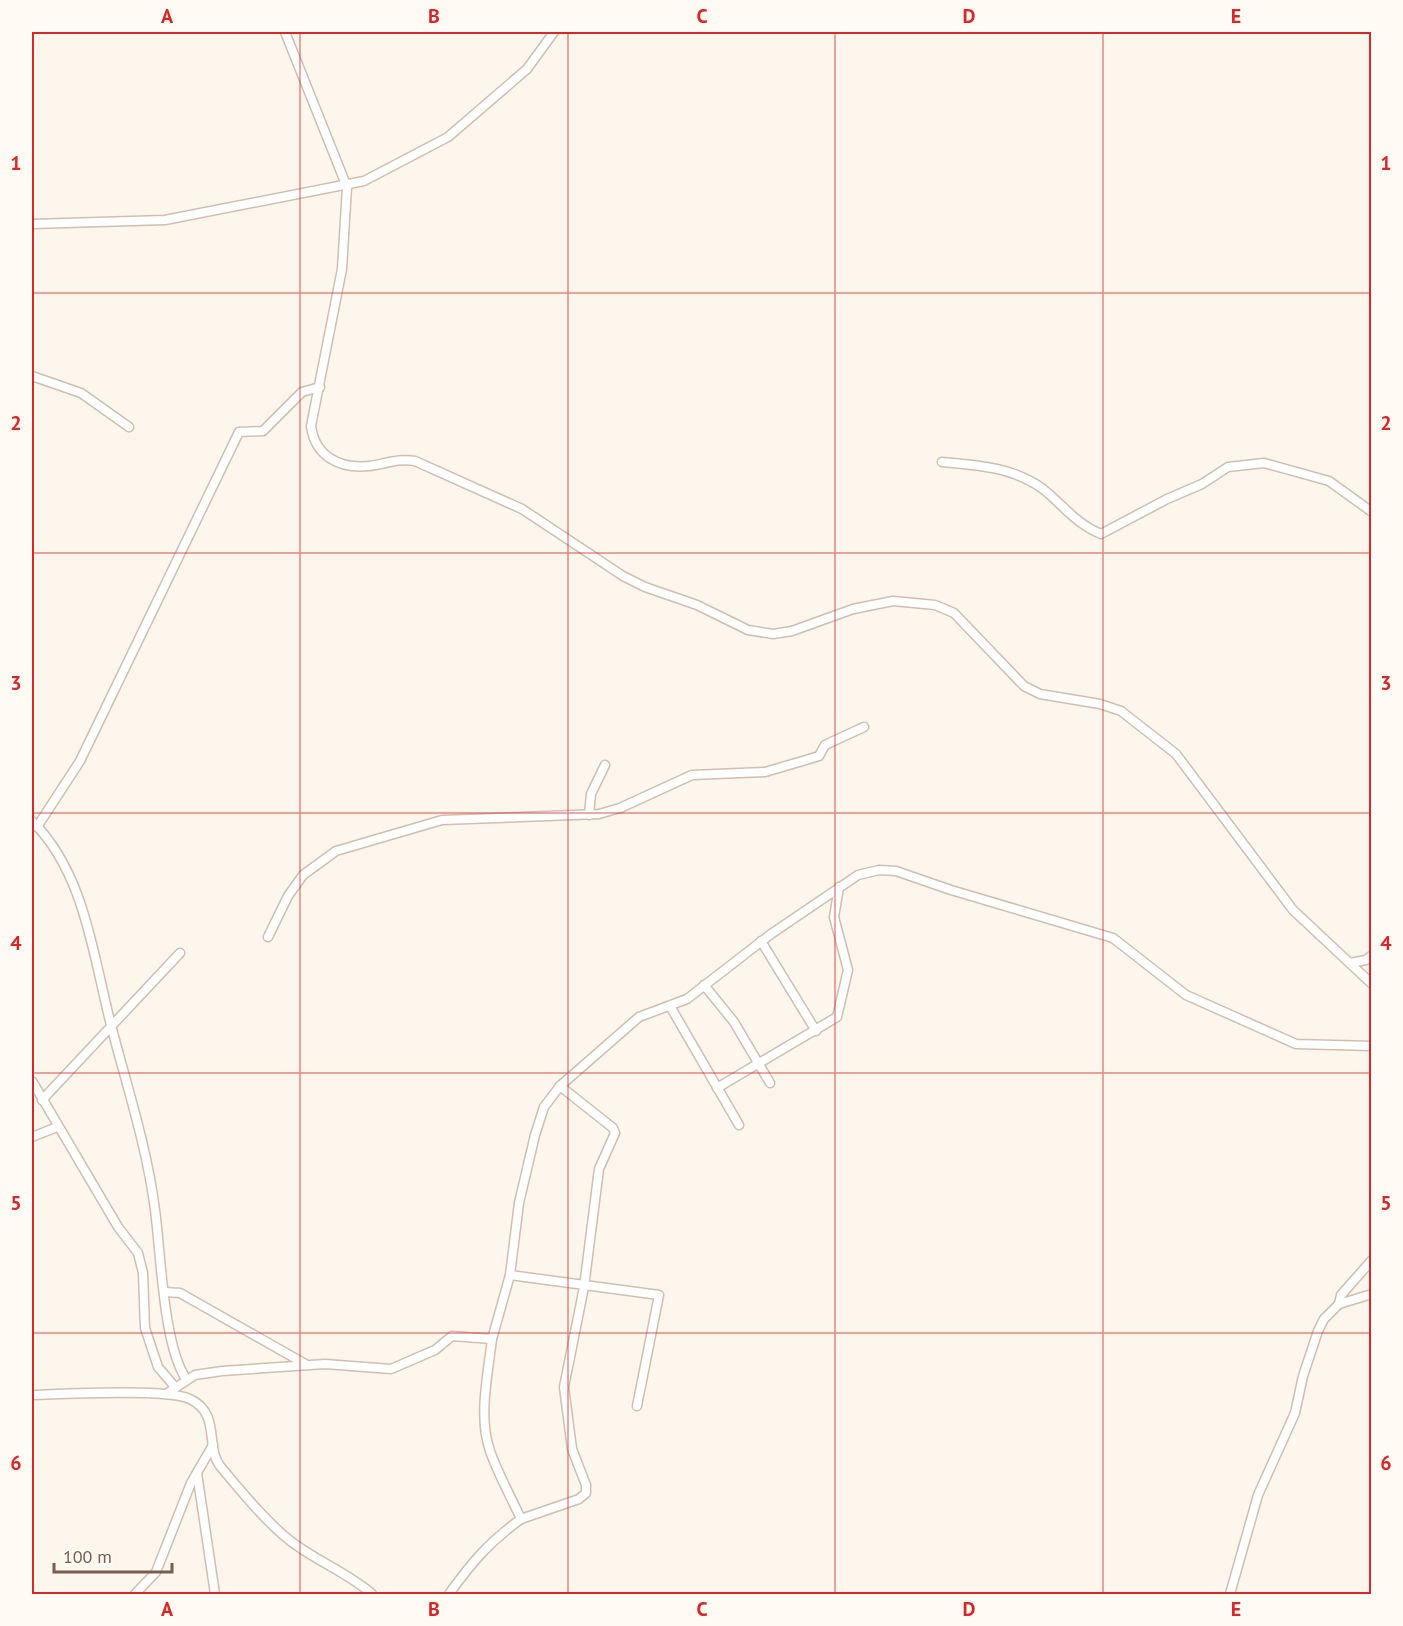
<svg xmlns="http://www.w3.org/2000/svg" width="1403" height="1626" font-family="'PT Sans',sans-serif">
  <rect width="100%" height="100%" fill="#fdf6ec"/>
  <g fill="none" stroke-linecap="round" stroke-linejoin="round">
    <defs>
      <g id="street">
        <path d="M285 32 347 187 342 269 311 426C315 456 339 469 369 466 385 464 398 458 415 461L522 509 623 576 645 587 697 605 748 630 773 634 792 631 853 609 893 601 935 605 954 613 1024 686 1040 694 1100 704 1121 711 1176 754 1293 910 1372 984"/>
        <polyline points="32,224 165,220 364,181 448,137 527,69 554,32"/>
        <polyline points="32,376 81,393 129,427"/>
        <path d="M942 462C977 465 1013 467 1043 489 1063 505 1076 524 1101 534L1167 499 1202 484 1228 467 1264 463 1329 481 1372 512"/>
        <polyline points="589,815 591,794 605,765"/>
        <path d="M32 821C85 873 93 956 111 1025 127 1087 147 1147 155 1210 161 1254 163 1344 186 1379"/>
        <polyline points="37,827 80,761 239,432 263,431 302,392 320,387"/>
        <polyline points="268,937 288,896 303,875 336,851 442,820 599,814 620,808 692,775 765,772 806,760 819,756 825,745 864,727"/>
        <polyline points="761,941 816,1031"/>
        <polyline points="1350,963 1366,960 1372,955"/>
        <polyline points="704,985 734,1022 770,1083"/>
        <polyline points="670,1006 739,1125"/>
        <polyline points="32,1081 118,1227 138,1253 143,1273 145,1328 158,1367 175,1387"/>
        <polyline points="717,1088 837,1017 848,970 834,917 839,887"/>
        <polyline points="42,1100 180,953"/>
        <polyline points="32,1137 57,1127"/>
        <polyline points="510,1275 659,1295 637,1406"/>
        <polyline points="165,1292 180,1293 307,1365"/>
        <polyline points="1339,1304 1341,1295 1372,1260"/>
        <polyline points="166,1394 195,1375 222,1371 325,1364 391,1369 435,1350 452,1336 492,1339 510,1275 519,1203 535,1135 544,1107 560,1086 639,1017 687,999 771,934 858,875 879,870 896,871 951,890 1113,938 1186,995 1296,1044 1372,1046"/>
        <path d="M32 1395C62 1394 168 1388 190 1399 221 1414 205 1446 220 1466 239 1489 272 1529 296 1545 321 1563 349 1574 372 1594"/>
        <polyline points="197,1473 215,1594"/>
        <polyline points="521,1519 579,1499 586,1493 586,1485 572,1449 564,1387 584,1287 599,1169 615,1133 613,1128 560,1086"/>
        <polyline points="135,1594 156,1572 191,1483 213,1445"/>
        <path d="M449 1594C472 1562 489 1542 521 1519 511 1497 498 1474 490 1451 478 1417 488 1374 492 1339"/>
        <polyline points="1230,1594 1258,1495 1295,1413 1303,1376 1318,1331 1324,1319 1339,1304 1372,1294"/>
      </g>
    </defs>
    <use href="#street" stroke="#d1beb0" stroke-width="11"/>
    <use href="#street" stroke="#fff" stroke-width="8"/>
  </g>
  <path fill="none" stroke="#d62828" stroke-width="1.5" stroke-opacity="0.55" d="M300 32V1594M568 32V1594M835 32V1594M1103 32V1594M32 293H1372M32 553H1372M32 813H1372M32 1073H1372M32 1333H1372"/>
  <rect width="1403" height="1626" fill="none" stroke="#fffaf3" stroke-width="66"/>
  <path d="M54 1563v9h118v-9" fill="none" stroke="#7a5c4d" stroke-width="3"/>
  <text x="63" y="1563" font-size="18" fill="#7a5c4d" stroke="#fffaf3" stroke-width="4.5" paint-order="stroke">100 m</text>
  <rect x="33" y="33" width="1337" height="1560" fill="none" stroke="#d62828" stroke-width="2"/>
  <g font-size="20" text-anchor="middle" font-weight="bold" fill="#d62828">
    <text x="167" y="23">A</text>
    <text x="434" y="23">B</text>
    <text x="702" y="23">C</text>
    <text x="969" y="23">D</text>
    <text x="1236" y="23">E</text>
    <text x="16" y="170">1</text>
    <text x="1386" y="170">1</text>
    <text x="16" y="430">2</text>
    <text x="1386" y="430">2</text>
    <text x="16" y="690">3</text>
    <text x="1386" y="690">3</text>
    <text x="16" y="950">4</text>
    <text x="1386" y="950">4</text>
    <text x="16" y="1210">5</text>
    <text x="1386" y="1210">5</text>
    <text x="16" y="1470">6</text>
    <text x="1386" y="1470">6</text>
    <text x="167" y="1616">A</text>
    <text x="434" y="1616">B</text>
    <text x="702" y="1616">C</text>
    <text x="969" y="1616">D</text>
    <text x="1236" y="1616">E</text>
  </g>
</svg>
